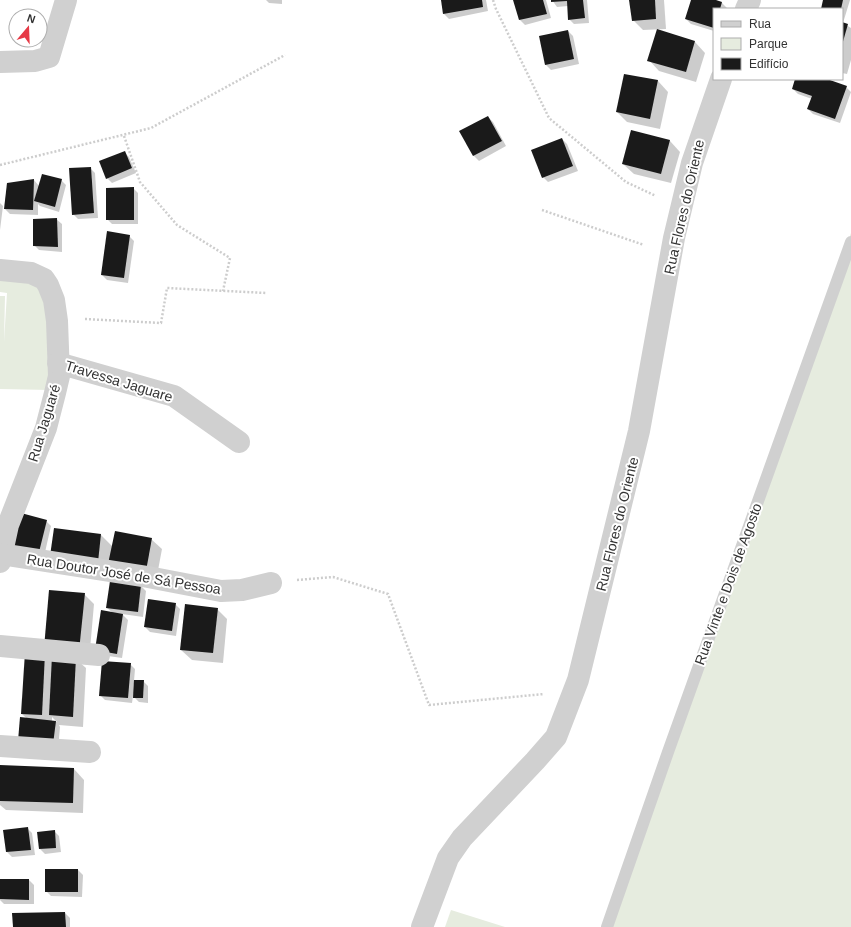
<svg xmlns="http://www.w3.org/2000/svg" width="851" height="927" font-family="Helvetica,sans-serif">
  <rect width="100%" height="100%" fill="#fff"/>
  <g fill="#e6ecdf">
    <polygon points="851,233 851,927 612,927"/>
    <polygon points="0,276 50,281 50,390 0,389 0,296 5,296 4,342 7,293 0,292"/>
    <polygon points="451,910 505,927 445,927"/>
  </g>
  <g fill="#0003" fill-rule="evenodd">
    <polygon points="266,0 282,0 282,4 269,3"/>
    <polygon points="442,0 486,0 488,11 449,19 444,14"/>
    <polygon points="516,0 546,0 551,18 525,25 520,20"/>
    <polygon points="552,0 587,0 589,23 574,24 569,19 568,6 557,7"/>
    <polygon points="630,0 664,0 666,29 643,30 633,20"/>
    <polygon points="692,0 713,0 722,3 727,8 726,9 714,9 714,31 691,24 686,19"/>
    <polygon points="824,0 850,0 843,23 851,28 851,60 847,74 842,73 842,9 822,9"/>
    <polygon points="568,31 573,36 579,64 551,70 546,65 540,37"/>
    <polygon points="658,31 695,42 705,53 696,82 659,71 649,60"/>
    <polygon points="625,75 658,81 668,92 660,129 627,122 617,112"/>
    <polygon points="796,79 824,79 846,87 851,92 840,123 813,114 808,109 812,99 798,94 793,89"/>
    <polygon points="488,117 493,122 506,146 479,161 474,156 461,132"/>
    <polygon points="562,139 567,144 578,171 548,182 543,177"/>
    <polygon points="670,141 680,152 671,183 634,174 623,164"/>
    <polygon points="124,152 129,157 136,173 112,183 107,178"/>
    <polygon points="90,168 95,173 98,218 78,219 73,214"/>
    <polygon points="34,180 39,186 61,180 66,185 59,212 40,206 38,204 38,215 10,214 5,209"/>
    <polygon points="133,188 138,193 138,224 112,224 107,219"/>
    <polygon points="0,203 3,206 0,230"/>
    <polygon points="56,219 62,224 62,252 39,250 34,245"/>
    <polygon points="129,236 134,241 128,283 107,280 102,275"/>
    <polygon points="46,521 51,526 43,561 19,555"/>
    <polygon points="54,529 101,535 113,547 151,539 162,549 156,581 108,571"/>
    <polygon points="141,586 146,591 143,617 122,614 128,620 122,658 101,655 113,613 107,608"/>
    <path d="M84 594 94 604 89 661 77 660 86 668 83 727 59 725 60 727 58 749 22 714 44 654ZM52 717 57 722H52Z"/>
    <polygon points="175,604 180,609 176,636 150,632 145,627"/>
    <polygon points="217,609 227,619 223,663 192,660 181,650"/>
    <polygon points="130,664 135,669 134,681 143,681 148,686 148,703 139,702 133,696 132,703 105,700 100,695"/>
    <polygon points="0,766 74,769 84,780 83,813 6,810 0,805"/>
    <polygon points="27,828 32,833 35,855 12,857 7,852 5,831"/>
    <polygon points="54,831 59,836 61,852 45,854 40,849"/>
    <polygon points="78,870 83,875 82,897 51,896 46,891"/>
    <polygon points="0,880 29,880 34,885 34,904 4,904 0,900"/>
    <polygon points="65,913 70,918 70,927 14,927"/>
  </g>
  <g fill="#1a1a1a">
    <polygon points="441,0 482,0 483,7 443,14"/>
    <polygon points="513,0 543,0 547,14 519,20"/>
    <polygon points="551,0 583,0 585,18 568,20 567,1 551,2"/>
    <polygon points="629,0 655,0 656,19 632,21"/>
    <polygon points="691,0 716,0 722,2 720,9 714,9 714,28 685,19"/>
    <polygon points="823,0 843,0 841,9 821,9"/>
    <polygon points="842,22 848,24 842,45"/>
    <polygon points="657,29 695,41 686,72 647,61"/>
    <polygon points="568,30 574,59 545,65 539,36"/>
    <polygon points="624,74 658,80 650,119 616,112"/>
    <polygon points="795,79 827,79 847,86 835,119 807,109 812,96 792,89"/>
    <polygon points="488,116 502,141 473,156 459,131"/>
    <polygon points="631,130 670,140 661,174 622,164"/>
    <polygon points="562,138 573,166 542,178 531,150"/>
    <polygon points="125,151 132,168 106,179 99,161"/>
    <polygon points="91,167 94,213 72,215 69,168"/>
    <polygon points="42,174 62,179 55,207 34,201"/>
    <polygon points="34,179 33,210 4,209 7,183"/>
    <polygon points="134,187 134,220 106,220 106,188"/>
    <polygon points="57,218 58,247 33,246 33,219"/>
    <polygon points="107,231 130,235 124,278 101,275"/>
    <polygon points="21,513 47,520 38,556 12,550"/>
    <polygon points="54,528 101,534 98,562 50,556"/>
    <polygon points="115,531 152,538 146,571 108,564"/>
    <polygon points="110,581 141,585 138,612 106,608"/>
    <polygon points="49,590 85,593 79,651 44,648"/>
    <polygon points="148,599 176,603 172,631 144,627"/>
    <polygon points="185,604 218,608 213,653 180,650"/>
    <polygon points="101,610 123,614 117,654 95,650"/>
    <polygon points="25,652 45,653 42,715 21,714"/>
    <polygon points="52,656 76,657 73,717 49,715"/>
    <polygon points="102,661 131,663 128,698 99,696"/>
    <polygon points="134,680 144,680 143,698 133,698"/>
    <polygon points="20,717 56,721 53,744 18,741"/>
    <polygon points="0,765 74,768 73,803 0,801"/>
    <polygon points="28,827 31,850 6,852 3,830"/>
    <polygon points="55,830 56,848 39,849 37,832"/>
    <rect x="45" y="869" width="33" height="23"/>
    <polygon points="0,879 29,879 29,900 0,899"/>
    <polygon points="65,912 66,927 13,927 12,913"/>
  </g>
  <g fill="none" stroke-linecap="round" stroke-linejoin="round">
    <g stroke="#cdcdcd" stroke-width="2.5" stroke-dasharray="2 2" stroke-linecap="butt">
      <polyline points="493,0 496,9 549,118 626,182 656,196"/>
      <polyline points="124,136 140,182 177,225 230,258 223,291"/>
      <polyline points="0,165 151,128 285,55"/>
      <polyline points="542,210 644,245"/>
      <polyline points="85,319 161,323 167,288 266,293"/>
      <polyline points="297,580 333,577 388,594 429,705 544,694"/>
    </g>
    <polyline stroke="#d0d0d0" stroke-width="12" points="607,927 668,752 851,242"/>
    <g stroke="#d0d0d0" stroke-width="22">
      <polyline points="746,9 750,0"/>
      <polyline points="0,62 35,61 49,57 66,0"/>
      <polyline points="0,270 31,273 44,279 48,285 54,300 57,321 59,376 55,393 46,428 8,525 0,562"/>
      <polyline points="58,363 174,396 239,442"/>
      <polyline points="1,554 148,577 221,591 242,590 271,583"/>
      <polyline points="0,646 99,655"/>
      <polyline points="0,746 90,752"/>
      <polyline points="422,927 448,858 462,838 535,761 556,737 578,680 639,431 674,238 692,163 721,79"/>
    </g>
  </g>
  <g text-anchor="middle" stroke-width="4" stroke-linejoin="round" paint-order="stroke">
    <g font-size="14" fill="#333" stroke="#fff">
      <text transform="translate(684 207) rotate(-77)" y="5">Rua Flores do Oriente</text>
      <text transform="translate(119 381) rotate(17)" y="5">Travessa Jaguare</text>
      <text transform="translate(44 423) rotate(-73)" y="5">Rua Jaguaré</text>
      <text transform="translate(617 524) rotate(-76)" y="5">Rua Flores do Oriente</text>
      <text transform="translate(124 574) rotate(9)" y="5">Rua Doutor José de Sá Pessoa</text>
      <text transform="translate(728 584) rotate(-70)" y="5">Rua Vinte e Dois de Agosto</text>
    </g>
  </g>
  <rect x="713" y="8" width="130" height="72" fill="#ffffff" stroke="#adadad"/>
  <rect x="721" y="21" width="20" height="6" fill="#d0d0d0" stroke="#adadad"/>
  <text x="749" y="28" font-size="12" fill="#333333">Rua</text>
  <rect x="721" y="38" width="20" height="12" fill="#e6ecdf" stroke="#adadad"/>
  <text x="749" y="48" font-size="12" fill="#333333">Parque</text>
  <rect x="721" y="58" width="20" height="12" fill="#1a1a1a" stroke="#adadad"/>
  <text x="749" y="68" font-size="12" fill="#333333">Edifício</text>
  <g transform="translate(28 28) rotate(19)"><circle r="19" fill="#ffffff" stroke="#adadad"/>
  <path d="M0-3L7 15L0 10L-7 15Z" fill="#e63946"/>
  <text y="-6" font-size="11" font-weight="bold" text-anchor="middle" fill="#333333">N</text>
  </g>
</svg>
